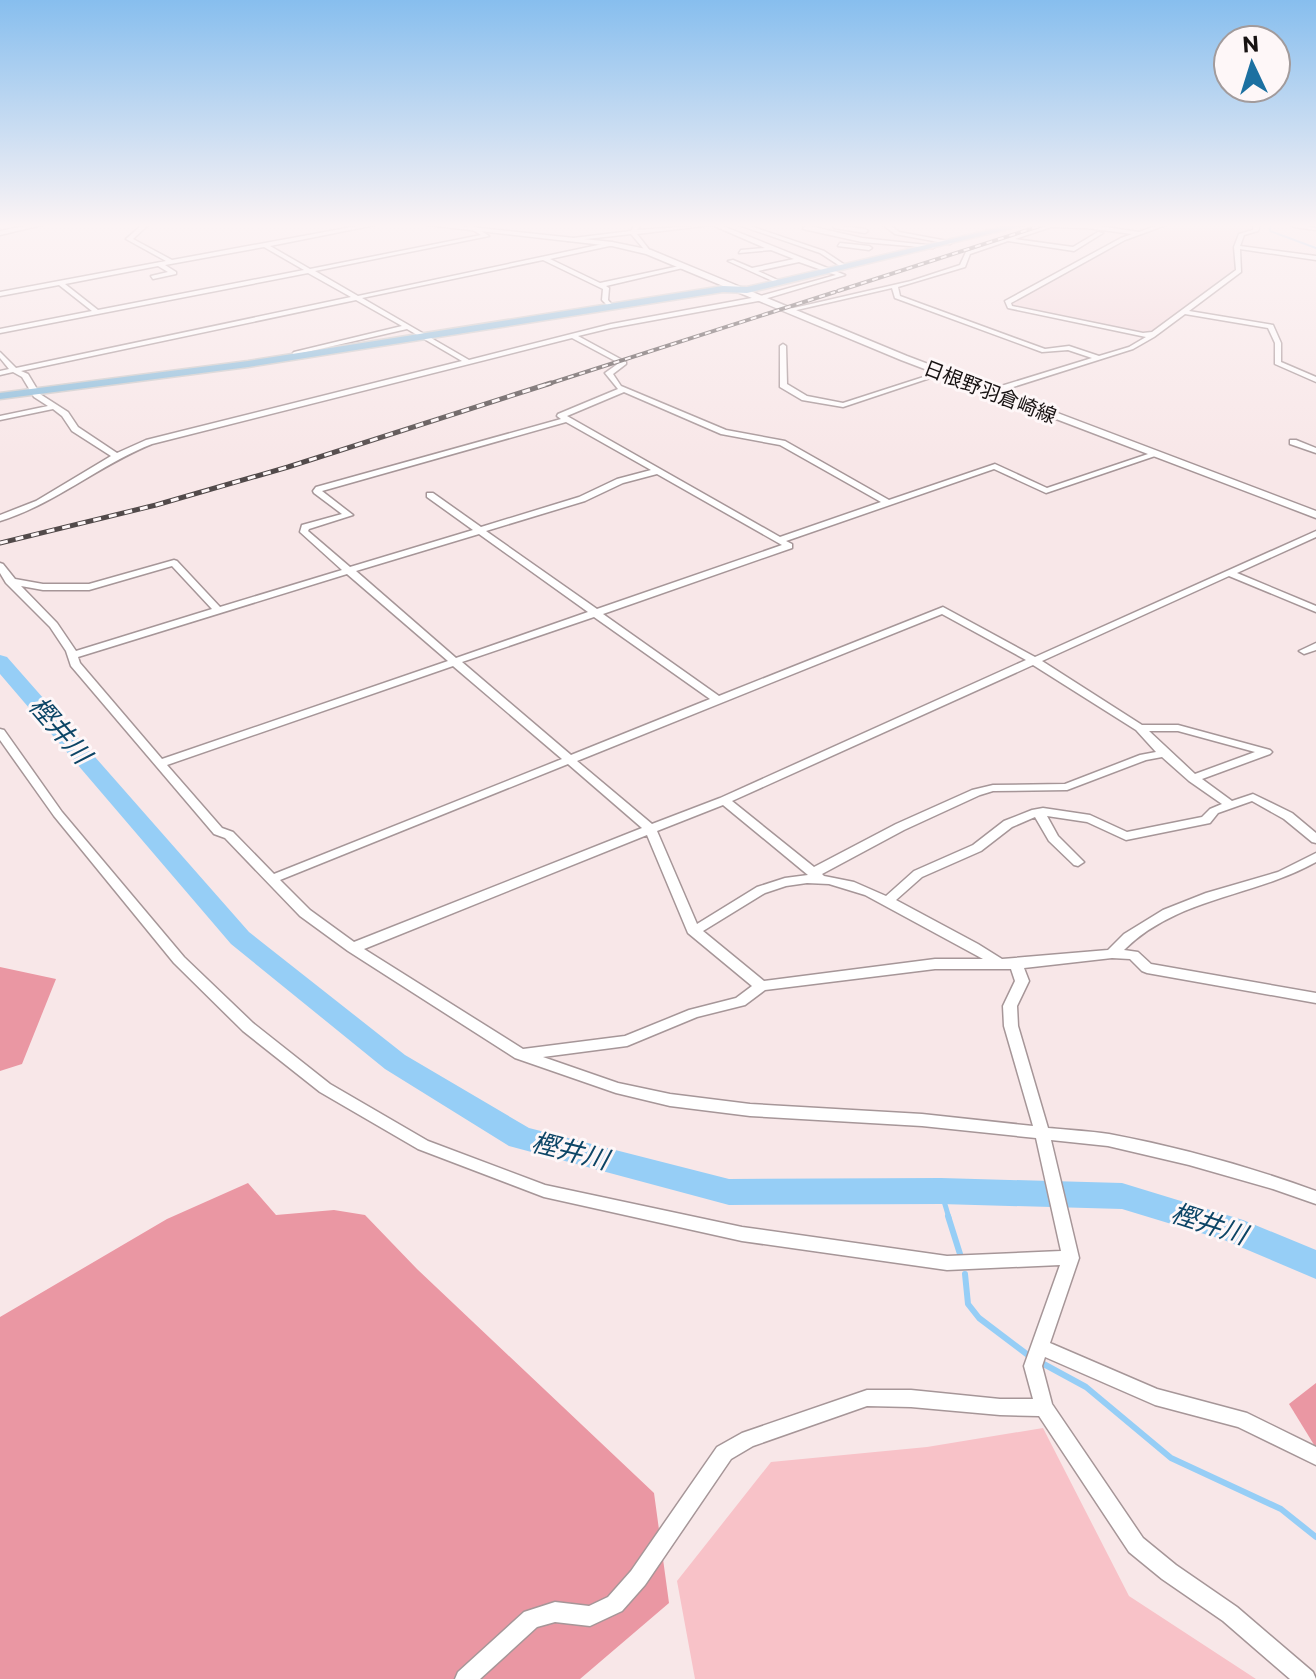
<svg xmlns="http://www.w3.org/2000/svg" width="1316" height="1679" font-family="Commissioner,'Noto Sans JP',sans-serif">
  <rect width="100%" height="100%" fill="#f8e7e8"/>
  <polygon fill="#f3d9dc" points="1174,225 1254,225 1253,230 1239,234 1232,246 1235,249 1236,268 1151,333 1142,334 1013,307 1010,302 1127,240"/>
  <polygon fill="#f8c2c8" points="1043,1428 1129,1596 1256,1679 695,1679 677,1581 771,1462 927,1447"/>
  <g fill="#ea97a3">
    <polygon points="0,967 56,979 22,1064 0,1071"/>
    <polygon points="248,1183 276,1215 334,1210 365,1215 417,1269 654,1493 669,1603 580,1679 0,1679 0,1317 167,1219"/>
    <polygon points="1316,1383 1316,1448 1289,1404"/>
  </g>
  <g fill="none" stroke-linecap="round" stroke-linejoin="round">
    <polyline stroke="#96cef6" stroke-width="2" points="1270,225 1270,231 1316,248"/>
    <polyline stroke="#96cef6" stroke-width="5" points="941,1191 949,1218"/>
    <g stroke="#96cef6" stroke-width="6">
      <polyline points="948,1216 960,1254"/>
      <polyline points="965,1274 968,1304 979,1318 1032,1358"/>
      <polyline points="1040,1362 1086,1387 1171,1458 1281,1509 1316,1537"/>
    </g>
    <polygon fill="#96cef6" fill-rule="evenodd" points="0,655 7,657 249,932 405,1055 529,1128 729,1179 941,1178 1122,1183 1243,1220 1316,1250 1316,1279 1224,1240 1122,1209 941,1204 729,1205 509,1146 385,1069 231,944 0,674"/>
    <defs>
      <g id="street">
        <polygon points="31,225 42,225 0,235 0,231"/>
        <path d="M142 225H148L133 239 172 260 363 225H375L270 246 310 269 481 235 465 225H472L489 236 315 271 358 296 612 242 614 245 550 259 600 283 684 265 687 267 606 286 609 288 608 300 614 307 611 309 602 300 603 289 543 260 362 298 469 360 611 324 757 297 836 275 799 262 758 271 782 282 777 283 728 261 733 260 752 268 794 259 771 250 739 253 741 250 765 248 712 225H720L845 275 758 301 611 328 578 336 626 362V364L613 374 621 386 726 430 785 441 889 500 995 464 1047 488 1151 453 1158 455 1046 493 994 469 786 541 792 544V548L603 614 719 696 943 607 1035 657 1316 531V537L1237 573 1316 606V612L1229 576 1042 661 1142 725H1178L1270 750 1272 752 1270 754 1202 779 1232 801 1253 794 1292 813 1316 833V843L1312 842 1284 819 1252 801 1218 813 1210 823 1126 840 1087 822 1047 816 1058 836 1084 862 1078 866 1074 865 1049 841 1035 817 1012 827 981 851 922 877 896 900 978 944 1002 959 1108 950 1124 934 1163 910 1206 893 1278 872 1316 853V862C1254 897 1177 897 1124 950L1138 952 1151 964 1316 993V1003L1147 973 1142 971 1130 959 1112 958 1024 968 1029 981 1017 1006 1018 1026 1048 1128C1068 1130 1089 1131 1109 1134 1179 1147 1250 1167 1316 1191V1204L1273 1189 1189 1165 1108 1146 1051 1140 1079 1258 1050 1343 1157 1389 1247 1413 1316 1447V1465L1238 1427 1155 1405 1045 1357 1042 1366 1052 1404 1143 1538 1176 1565 1237 1607 1313 1672 1316 1679H1290L1223 1621 1162 1579 1129 1552 1039 1416 1000 1415 911 1407 867 1406 753 1446 731 1459 645 1585 622 1611 590 1626 555 1622 537 1627 480 1679H455L458 1672 524 1612 555 1602 589 1606 608 1597 631 1571 717 1447 742 1433 867 1390H911L1000 1399H1033L1024 1366 1060 1265 947 1270 742 1241 544 1197 418 1149 320 1092 243 1031 174 963 54 816 0 740V729L4 730 62 812 184 957 253 1023 330 1084 428 1141 545 1185 742 1227 947 1256 1061 1251 1036 1138 922 1126 750 1116 670 1106 616 1093 515 1058 348 951 300 916 225 838 214 834 71 666 66 651 50 627 6 583 0 573V563L3 564 15 579 43 584H89L174 560 177 561 220 607 342 570 300 532 302 525 342 514 314 493 313 491 316 487 561 419 557 416 558 414 618 389 605 373 619 363 572 338 152 444C99 465 55 504 0 521V515L36 501 111 456 72 431 62 416 53 409 0 420V416L48 406 34 397 22 377 13 372 0 375V371L9 369 0 358V352L16 368 351 297 308 273 0 333V329L92 311 59 285 0 296V292L166 261 126 239ZM264 247 304 270 98 310 65 284 158 266 168 272 151 276 153 279 176 274V272L165 265ZM356 300 402 326 294 352 289 358 290 359H294L298 354 407 329 462 361 146 440 117 453 78 427 68 412 40 394 28 374 21 371ZM624 392 721 434 780 445 881 502 780 537 567 416ZM566 422 651 470 617 479 579 497 481 527 433 493H427V497L473 530 350 567 308 531 309 529 353 515 322 491ZM657 474 782 545 597 609 486 531 585 501 623 483ZM479 534 588 612 456 658 356 571ZM172 566 212 609 76 651 57 623 21 586 43 590H89ZM347 574 448 661 162 759 80 663 78 657ZM942 614 1026 660 720 798 652 824 577 761ZM594 617 710 699 571 755 462 662ZM1033 665 1136 730 1156 752 1140 755 1065 784 993 785 972 790 896 824 814 867 732 801ZM453 666 562 759 274 874 233 832 222 828 167 765ZM1149 731H1178L1255 752 1195 774ZM1162 757 1189 781 1222 804 1210 809 1202 817 1127 832 1090 815 1043 808 1032 810 1004 821 973 845 914 871 886 896 854 882 824 876 822 874 904 830 980 795 993 791 1067 790 1146 760ZM568 764 642 828 354 942 310 910 280 880ZM723 805 808 875 785 878 757 887 697 924 657 831ZM647 835 688 933 752 986 736 998 689 1010 625 1036 523 1049 364 949ZM807 883 829 884 865 895 983 959H935L764 981 703 931 765 893 786 886ZM935 969H1011L1015 981 1003 1006 1004 1026 1033 1126 922 1114 750 1104 670 1094 618 1083 543 1057 627 1046 697 1017 745 1005 765 990Z"/>
        <polygon points="635,225 640,226 637,230 711,225 637,234 651,252 648,254 631,234 568,241 565,239 631,231"/>
        <polygon points="739,225 747,225 824,251 848,267 843,268 820,253"/>
        <polygon points="805,225 862,238 936,246 933,248 862,242 803,229"/>
        <polygon points="832,225 865,229 868,231 865,233 834,228"/>
        <polygon points="883,225 890,225 899,232 953,242 950,244 895,234"/>
        <path d="M1045 225H1092L1139 232 1158 225H1166L1125 240 1011 303 1012 306 1143 333 1152 332 1236 270 1234 247 1239 234 1253 230 1254 225H1260L1258 231 1244 235 1240 246 1316 256V260L1240 249 1241 272 1189 311 1273 325 1281 343V362L1316 377V382L1275 364V343L1268 328 1185 314 1154 337 1133 349 991 394H988V390L1092 358 1068 350 1042 352 895 298 892 288 788 312 785 310 911 281 960 265 966 252ZM1051 227 1087 228 1132 234 1121 238 1005 301 1008 308 1146 337 1129 347 1099 356 1069 346 1045 349 900 296 898 287 965 267 970 254 1008 241 1074 251 1103 233 1098 232 1073 247 1015 239Z"/>
        <polygon points="1291,225 1316,226 1316,230 1294,227"/>
        <polygon points="840,243 869,246 872,248 869,250 838,246"/>
        <polygon points="783,344 786,346 787,384 807,396 843,403 939,372 945,373 843,407 802,400 780,387 780,346"/>
        <polygon points="1290,440 1296,440 1316,448 1316,453 1290,444"/>
        <polygon points="1316,643 1316,650 1304,654 1299,651"/>
      </g>
      <polygon id="secondary" points="427,225 452,225 612,242 651,250 907,356 1316,511 1316,518 901,360 646,254 612,246"/>
      <polygon id="primary" points="1011,225 1025,225 747,293 723,292 248,367 0,399 0,393 248,361 723,286 747,287"/>
      <polygon id="highway" points="1308,225 1316,225 1316,228 1309,227"/>
    </defs>
    <use href="#street" stroke="#a69698" stroke-width="3"/>
    <use href="#secondary" stroke="#a69698" stroke-width="3"/>
    <use href="#primary" stroke="#cccbcb" stroke-width="3"/>
    <use href="#highway" stroke="#cccbcb" stroke-width="3"/>
    <use href="#street" fill="#fff" fill-rule="evenodd"/>
    <use href="#secondary" fill="#fff" fill-rule="evenodd"/>
    <use href="#primary" fill="#8abcdb" fill-rule="evenodd"/>
    <use href="#highway" fill="#3c8fc3" fill-rule="evenodd"/>
    <defs>
      <g id="rail-far1">
        <polyline points="838,291 1043,225"/>
        <polyline points="545,385 835,292"/>
      </g>
      <polyline id="rail" points="0,543 156,505 288,467 551,383"/>
    </defs>
    <use href="#rail-far1" stroke="#524a4a" stroke-width="4"/>
    <use href="#rail" stroke="#524a4a" stroke-width="5"/>
    <use href="#rail-far1" stroke="#fef7f8" stroke-width="2" stroke-dasharray="6" stroke-linecap="butt"/>
    <use href="#rail" stroke="#fef7f8" stroke-width="3" stroke-dasharray="8" stroke-linecap="butt"/>
  </g>
  <linearGradient id="sky" x2="0" y2="1"><stop stop-color="#87beee"/><stop offset="0.49" stop-color="#fcf4f5"/><stop offset="1" stop-color="#fcf4f5" stop-opacity="0"/></linearGradient>
  <rect width="1316" height="460" fill="url(#sky)"/>
  <g text-anchor="middle" stroke-width="6" stroke-linejoin="round" paint-order="stroke">
    <g font-size="20" fill="#171212" stroke="#fef7f8">
      <text transform="translate(990 392) rotate(21)" y="7">日根野羽倉崎線</text>
    </g>
    <g font-size="26" font-style="italic" fill="#0c4566" stroke="#fef7f8">
      <text transform="translate(60 730) rotate(49)" y="9">樫井川</text>
      <text transform="translate(570 1151) rotate(14)" y="9">樫井川</text>
      <text transform="translate(1209 1224) rotate(18)" y="9">樫井川</text>
    </g>
  </g>
  <g transform="translate(1252 64) rotate(356)"><circle r="38" fill="#fef7f8" stroke="#a29b9c" stroke-width="2"/>
  <path d="M0-6L14 30L0 20L-14 30Z" fill="#1c70a1"/>
  <text y="-12" font-size="22" font-weight="bold" text-anchor="middle" fill="#171212">N</text>
  </g>
</svg>
